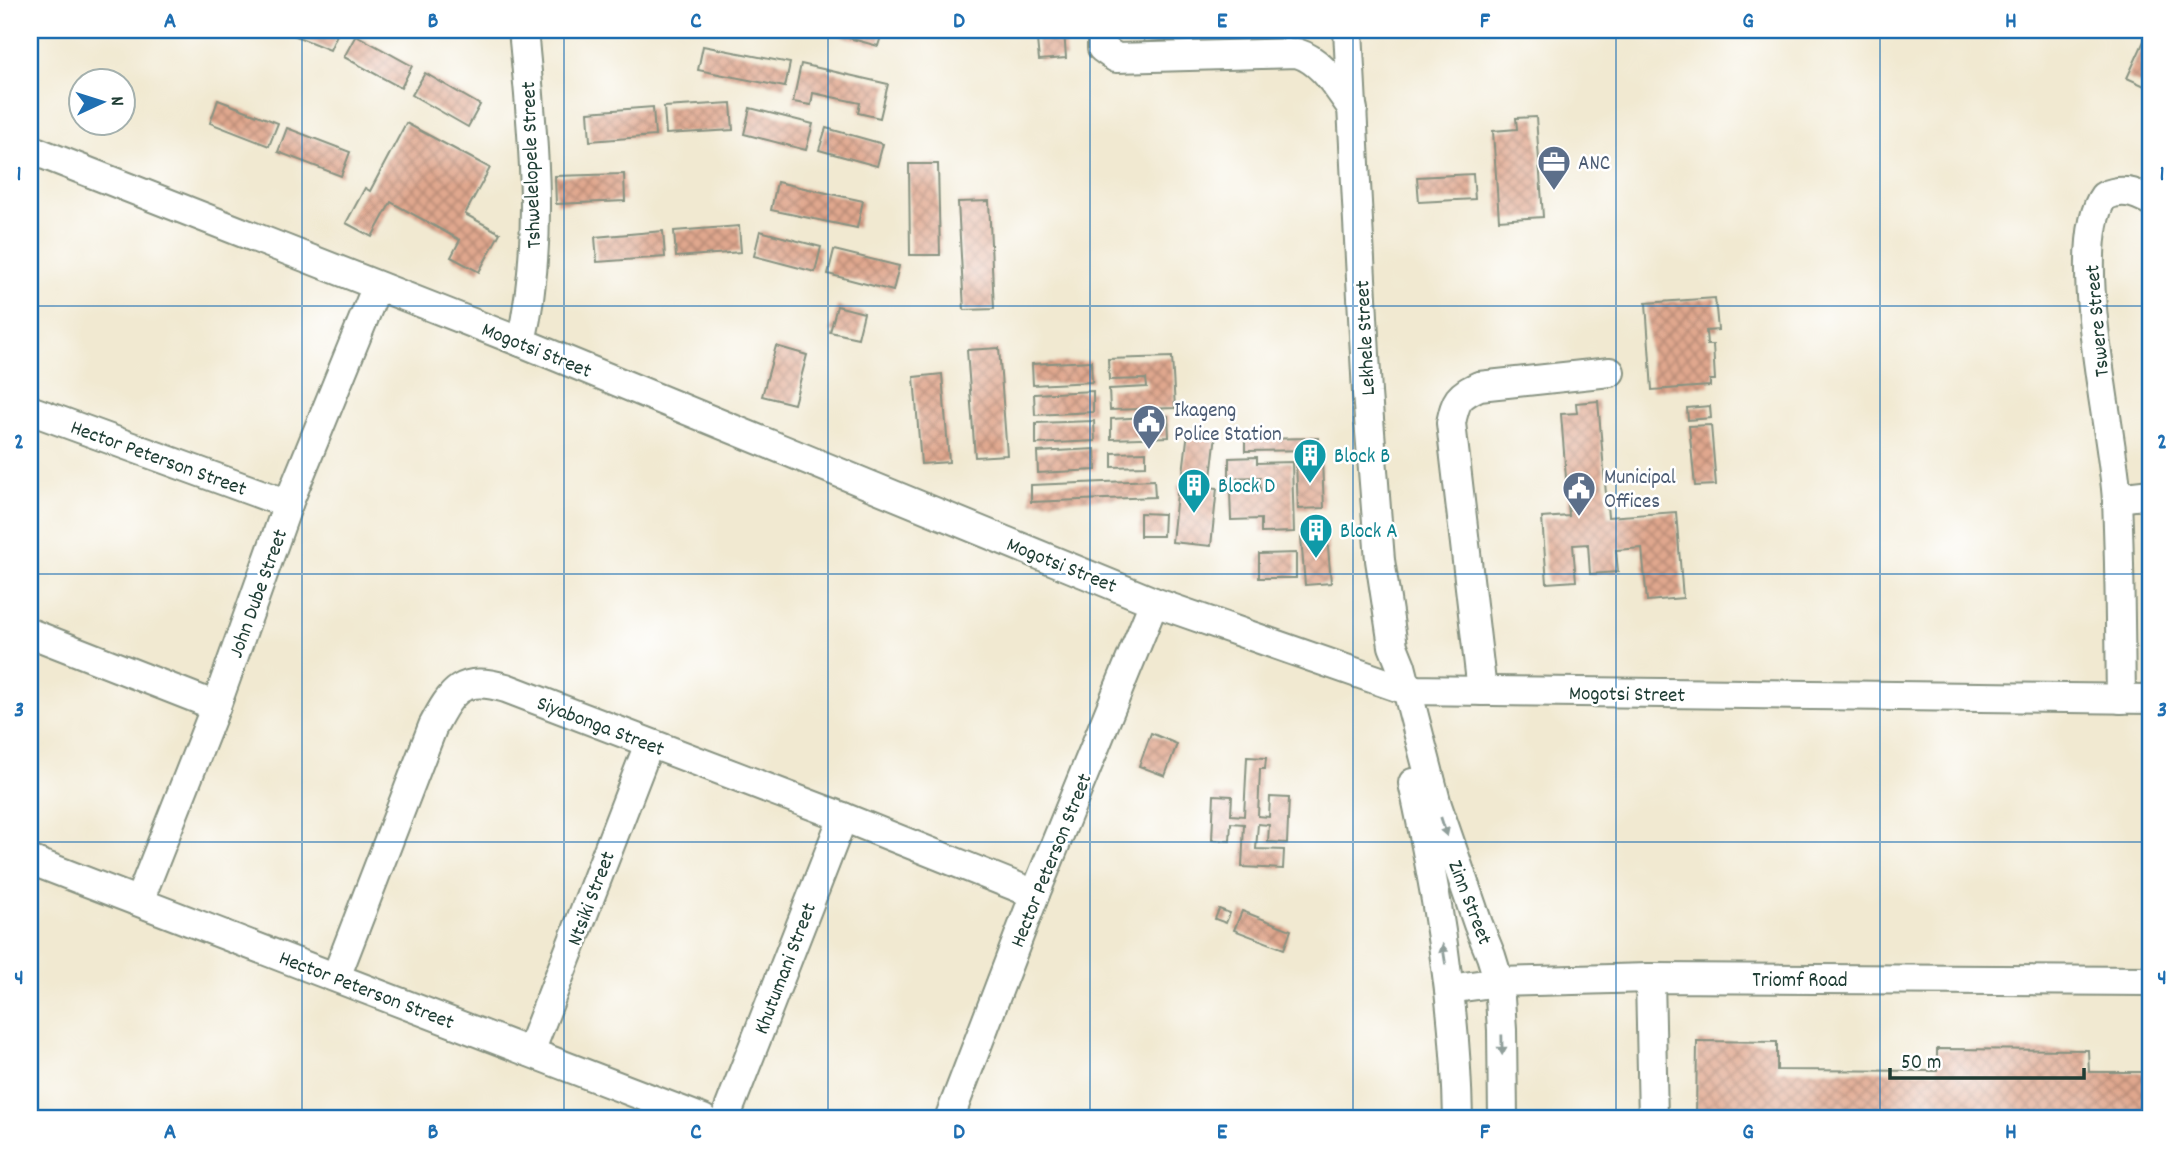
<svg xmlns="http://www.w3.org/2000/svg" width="2181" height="1149" font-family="Dekko,sans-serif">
  <defs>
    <pattern id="building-cross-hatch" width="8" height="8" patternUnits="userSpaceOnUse" patternTransform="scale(1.75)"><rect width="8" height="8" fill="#e0a78e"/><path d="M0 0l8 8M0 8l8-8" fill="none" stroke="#b58975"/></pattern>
  </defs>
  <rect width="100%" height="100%" fill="#fff"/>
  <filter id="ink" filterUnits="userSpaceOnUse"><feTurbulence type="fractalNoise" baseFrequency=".0143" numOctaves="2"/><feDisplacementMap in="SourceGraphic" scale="14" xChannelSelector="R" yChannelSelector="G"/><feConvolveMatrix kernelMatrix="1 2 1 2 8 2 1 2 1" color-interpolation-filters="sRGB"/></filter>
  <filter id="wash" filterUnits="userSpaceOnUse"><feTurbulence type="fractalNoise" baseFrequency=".00686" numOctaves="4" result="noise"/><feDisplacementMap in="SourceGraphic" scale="28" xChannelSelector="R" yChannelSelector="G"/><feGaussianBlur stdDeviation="1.57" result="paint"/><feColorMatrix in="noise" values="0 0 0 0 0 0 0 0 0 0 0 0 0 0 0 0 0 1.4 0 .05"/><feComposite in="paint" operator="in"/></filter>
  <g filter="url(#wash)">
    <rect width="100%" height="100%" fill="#f1e9d1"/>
    <g id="blocks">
      <g fill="url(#building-cross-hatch)">
        <polygon points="281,30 339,30 330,50"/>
        <polygon points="819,30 883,30 878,46"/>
        <polygon points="1036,30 1064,30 1066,58 1039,60"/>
        <polygon points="1144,30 1189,30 1189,39 1144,42"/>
        <polygon points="1235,30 1267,30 1268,44 1236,47"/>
        <polygon points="2149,30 2151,30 2151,89 2127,78"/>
        <polygon points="356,35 412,66 401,88 344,57"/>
        <polygon points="703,46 790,63 785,87 698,70"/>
        <polygon points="801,64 888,84 880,118 858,113 860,103 813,93 811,105 793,102"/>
        <polygon points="425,73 480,105 468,127 412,95"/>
        <polygon points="218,100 278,123 269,146 210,123"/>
        <polygon points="731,103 733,130 666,134 664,107"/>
        <polygon points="653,107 655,136 590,141 588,112"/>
        <polygon points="750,108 813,124 806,150 744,134"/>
        <polygon points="1536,117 1543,217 1499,220 1493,131 1517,129 1516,118"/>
        <polygon points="406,123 490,168 465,214 500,233 479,272 451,257 460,240 391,202 372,237 346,223 365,188 370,191"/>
        <polygon points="287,128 350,152 341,176 278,152"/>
        <polygon points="826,128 883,144 877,166 819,150"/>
        <polygon points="909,164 938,164 940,255 910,255"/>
        <polygon points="624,174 625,201 556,204 555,176"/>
        <polygon points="1473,174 1475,199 1419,202 1417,177"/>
        <polygon points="777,182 863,201 857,228 771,210"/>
        <polygon points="989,201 994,309 964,310 958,202"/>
        <polygon points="739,226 741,252 676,257 674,231"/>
        <polygon points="663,231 665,257 597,262 595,237"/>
        <polygon points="760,231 821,247 815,272 754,256"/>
        <polygon points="834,250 899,266 893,291 828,274"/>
        <polygon points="1715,298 1718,330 1706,331 1707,345 1713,345 1715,380 1710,380 1710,386 1652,390 1646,303"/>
        <polygon points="837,306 864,313 858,338 830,332"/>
        <polygon points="776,346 807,355 794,404 762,396"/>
        <polygon points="999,348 1007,455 975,457 967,350"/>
        <polygon points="1172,357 1175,408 1110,410 1109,389 1147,387 1146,379 1109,380 1108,359"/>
        <polygon points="1091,361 1092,382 1033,385 1032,364"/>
        <polygon points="942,374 949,462 921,464 914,377"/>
        <polygon points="1093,391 1093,412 1035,415 1034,394"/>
        <polygon points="1598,401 1608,517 1676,512 1683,598 1647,601 1642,548 1616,550 1618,572 1590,574 1588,544 1573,545 1576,581 1547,583 1542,518 1569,516 1561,414 1577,413 1576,403"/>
        <polygon points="1710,406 1711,418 1688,420 1687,408"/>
        <polygon points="1168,416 1169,437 1111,439 1111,419"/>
        <polygon points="1094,421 1095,441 1036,444 1036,423"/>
        <polygon points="1711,425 1716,485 1695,486 1689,426"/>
        <polygon points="1188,431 1216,434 1211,477 1183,473"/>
        <polygon points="1319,438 1319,450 1245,451 1245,439"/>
        <polygon points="1095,449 1096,470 1038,473 1037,452"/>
        <polygon points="1146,452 1146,466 1112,467 1112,453"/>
        <polygon points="1257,457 1257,463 1292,462 1294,532 1261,533 1261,519 1231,520 1230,491 1260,490 1260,477 1229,478 1229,458"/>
        <polygon points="1322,461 1324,508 1298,509 1296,462"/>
        <polygon points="1154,480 1155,497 1031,502 1031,485"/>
        <polygon points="1178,484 1217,488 1211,546 1172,542"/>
        <polygon points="1140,513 1164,514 1163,536 1140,536"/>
        <polygon points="1327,535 1331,583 1305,585 1301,537"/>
        <polygon points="1296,553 1296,578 1259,578 1259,554"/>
        <polygon points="1151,733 1177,744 1165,776 1139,766"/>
        <polygon points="1247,757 1266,758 1265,769 1260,769 1258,816 1269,817 1270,797 1289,798 1287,843 1268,842 1269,825 1258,824 1256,849 1284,850 1283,869 1242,867 1244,824 1231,823 1230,841 1212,840 1214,795 1232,796 1231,815 1244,816"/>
        <polygon points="1219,909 1230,913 1226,923 1215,919"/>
        <polygon points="1242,911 1291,930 1284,949 1234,930"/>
        <polygon points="1697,1041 1777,1042 1777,1070 1937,1071 1937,1049 2088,1050 2089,1072 2151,1072 2151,1119 1696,1119"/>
      </g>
    </g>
  </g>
  <g filter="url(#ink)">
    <use href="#blocks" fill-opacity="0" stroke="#889382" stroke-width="2"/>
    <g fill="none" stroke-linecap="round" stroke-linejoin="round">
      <defs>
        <g id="minor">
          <path d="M1102 30V48L1116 58 1297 53C1323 61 1337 88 1353 109"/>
          <polyline points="1348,30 1367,393 1380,560 1393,646 1401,666 1437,805 1478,924 1491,956 1499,982 1502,1030 1503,1119"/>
          <polyline points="30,149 521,342 1154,602 1406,690 2151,699"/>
          <path d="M521 342C545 239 533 134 523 30"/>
          <polyline points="30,410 288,504"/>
          <polyline points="2117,498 2151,494"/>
          <polyline points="30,633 216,706"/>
          <path d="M1482 691 1451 423C1456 399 1458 396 1479 386L1610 372"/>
          <path d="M2121 699C2120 633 2120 567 2117 501 2114 434 2067 247 2104 196 2122 188 2134 192 2151 201"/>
          <path d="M1413 783C1437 893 1456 1006 1458 1119"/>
          <polyline points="30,860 703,1119"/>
          <polyline points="139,901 216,706 288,504 377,286"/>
          <path d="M336 977 433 726C452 690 462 675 506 688L843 817 1035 894"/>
          <polyline points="1650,978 1653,1119"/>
          <polyline points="1449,989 1499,982 1650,978 2151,981"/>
          <polyline points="530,1052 649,744"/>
          <polyline points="725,1119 843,817"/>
          <polyline points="949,1119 1035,894 1154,602"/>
        </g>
      </defs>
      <use href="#minor" stroke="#889382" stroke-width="32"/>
      <use href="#minor" stroke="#fff" stroke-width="28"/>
    </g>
    <defs><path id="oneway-solid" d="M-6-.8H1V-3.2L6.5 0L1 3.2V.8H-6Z" transform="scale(1.75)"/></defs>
    <g fill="#8f9e9a">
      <use href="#oneway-solid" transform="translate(1444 827) rotate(72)"/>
      <use href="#oneway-solid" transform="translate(1444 954) rotate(-99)"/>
      <use href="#oneway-solid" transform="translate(1502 1045) rotate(89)"/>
    </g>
  </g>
  <path fill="none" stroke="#1f6fb2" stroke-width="2" stroke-opacity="0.55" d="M302 30V1119M564 30V1119M828 30V1119M1090 30V1119M1353 30V1119M1616 30V1119M1880 30V1119M30 306H2151M30 574H2151M30 842H2151"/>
  <defs>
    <symbol id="office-pin" viewBox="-11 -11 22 30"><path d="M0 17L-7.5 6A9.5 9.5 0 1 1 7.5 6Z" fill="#5c6f8a" stroke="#fff"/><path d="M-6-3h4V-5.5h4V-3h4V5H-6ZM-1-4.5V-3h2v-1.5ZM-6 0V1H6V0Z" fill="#fff"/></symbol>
    <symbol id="civic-pin" viewBox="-11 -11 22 30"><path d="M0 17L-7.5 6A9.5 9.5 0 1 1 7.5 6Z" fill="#5c6f8a" stroke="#fff"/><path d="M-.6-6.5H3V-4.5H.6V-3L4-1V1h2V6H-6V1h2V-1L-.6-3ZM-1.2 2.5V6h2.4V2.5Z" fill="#fff"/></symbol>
    <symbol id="building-pin" viewBox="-11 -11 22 30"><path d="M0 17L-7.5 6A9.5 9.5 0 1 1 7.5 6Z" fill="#0f9aa8" stroke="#fff"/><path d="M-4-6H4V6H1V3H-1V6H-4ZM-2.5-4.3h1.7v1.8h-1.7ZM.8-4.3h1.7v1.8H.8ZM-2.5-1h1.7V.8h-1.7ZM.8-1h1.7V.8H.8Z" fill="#fff"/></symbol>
  </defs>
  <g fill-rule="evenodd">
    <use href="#office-pin" x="1535" y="143" width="38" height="52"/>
    <use href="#civic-pin" x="1130" y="402" width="38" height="52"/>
    <use href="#building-pin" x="1291" y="436" width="38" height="52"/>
    <use href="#building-pin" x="1175" y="466" width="38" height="52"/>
    <use href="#civic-pin" x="1560" y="469" width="38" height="52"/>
    <use href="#building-pin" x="1297" y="511" width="38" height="52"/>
  </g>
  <g text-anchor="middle" stroke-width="5" stroke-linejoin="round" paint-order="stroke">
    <g font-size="21" fill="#4e5e75" stroke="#fff" text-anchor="start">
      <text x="1578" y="169">ANC</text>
      <text x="1174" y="416">Ikageng<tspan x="1174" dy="24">Police Station</tspan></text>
      <text x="1604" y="483">Municipal<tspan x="1604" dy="24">Offices</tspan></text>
    </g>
    <g font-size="21" fill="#1f3d34" stroke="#fff">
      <text transform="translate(530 165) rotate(-92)" y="7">Tshwelelopele Street</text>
      <text transform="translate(2096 321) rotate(-95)" y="7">Tswere Street</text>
      <text transform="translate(1364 338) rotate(-93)" y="7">Lekhele Street</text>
      <text transform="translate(537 349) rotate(22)" y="7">Mogotsi Street</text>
      <text transform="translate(159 457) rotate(20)" y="7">Hector Peterson Street</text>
      <text transform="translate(1062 564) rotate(22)" y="7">Mogotsi Street</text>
      <text transform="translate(257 593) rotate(-70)" y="7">John Dube Street</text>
      <text transform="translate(1627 693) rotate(1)" y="7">Mogotsi Street</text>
      <text transform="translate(601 725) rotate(21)" y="7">Siyabonga Street</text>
      <text transform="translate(1050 860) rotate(-68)" y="7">Hector Peterson Street</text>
      <text transform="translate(590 898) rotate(-69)" y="7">Ntsiki Street</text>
      <text transform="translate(1471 902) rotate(69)" y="7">Zinn Street</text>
      <text transform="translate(784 968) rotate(-69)" y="7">Khutumani Street</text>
      <text x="1800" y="986">Triomf Road</text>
      <text transform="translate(367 989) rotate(21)" y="7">Hector Peterson Street</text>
    </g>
    <g font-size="21" fill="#0d838f" stroke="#fff" text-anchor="start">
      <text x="1334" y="462">Block B</text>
      <text x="1218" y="492">Block D</text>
      <text x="1340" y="537">Block A</text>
    </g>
  </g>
  <rect width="2181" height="1149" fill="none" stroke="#fff" stroke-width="77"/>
  <g transform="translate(102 102) rotate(86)"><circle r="33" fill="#ffffff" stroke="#a5b1ae" stroke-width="2"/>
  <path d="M0-5L12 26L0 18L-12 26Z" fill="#1f6fb2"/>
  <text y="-10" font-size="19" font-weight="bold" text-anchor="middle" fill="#1f3d34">N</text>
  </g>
  <path d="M1890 1068v10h194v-10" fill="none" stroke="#1f3d34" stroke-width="3.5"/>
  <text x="1901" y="1068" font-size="21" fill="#1f3d34" stroke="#ffffff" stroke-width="5" paint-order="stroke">50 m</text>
  <rect x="38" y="38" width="2104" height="1072" fill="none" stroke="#1f6fb2" stroke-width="2.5"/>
  <g font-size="23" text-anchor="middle" font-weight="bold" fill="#1f6fb2">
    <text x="170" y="27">A</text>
    <text x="433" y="27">B</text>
    <text x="696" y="27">C</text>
    <text x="959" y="27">D</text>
    <text x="1222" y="27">E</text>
    <text x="1485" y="27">F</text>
    <text x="1748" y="27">G</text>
    <text x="2011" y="27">H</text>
    <text x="19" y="180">1</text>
    <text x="2162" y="180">1</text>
    <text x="19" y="448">2</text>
    <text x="2162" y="448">2</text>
    <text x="19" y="716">3</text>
    <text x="2162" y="716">3</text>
    <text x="19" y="984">4</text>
    <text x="2162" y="984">4</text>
    <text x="170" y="1138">A</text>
    <text x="433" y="1138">B</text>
    <text x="696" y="1138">C</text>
    <text x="959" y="1138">D</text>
    <text x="1222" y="1138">E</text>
    <text x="1485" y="1138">F</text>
    <text x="1748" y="1138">G</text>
    <text x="2011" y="1138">H</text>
  </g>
</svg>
